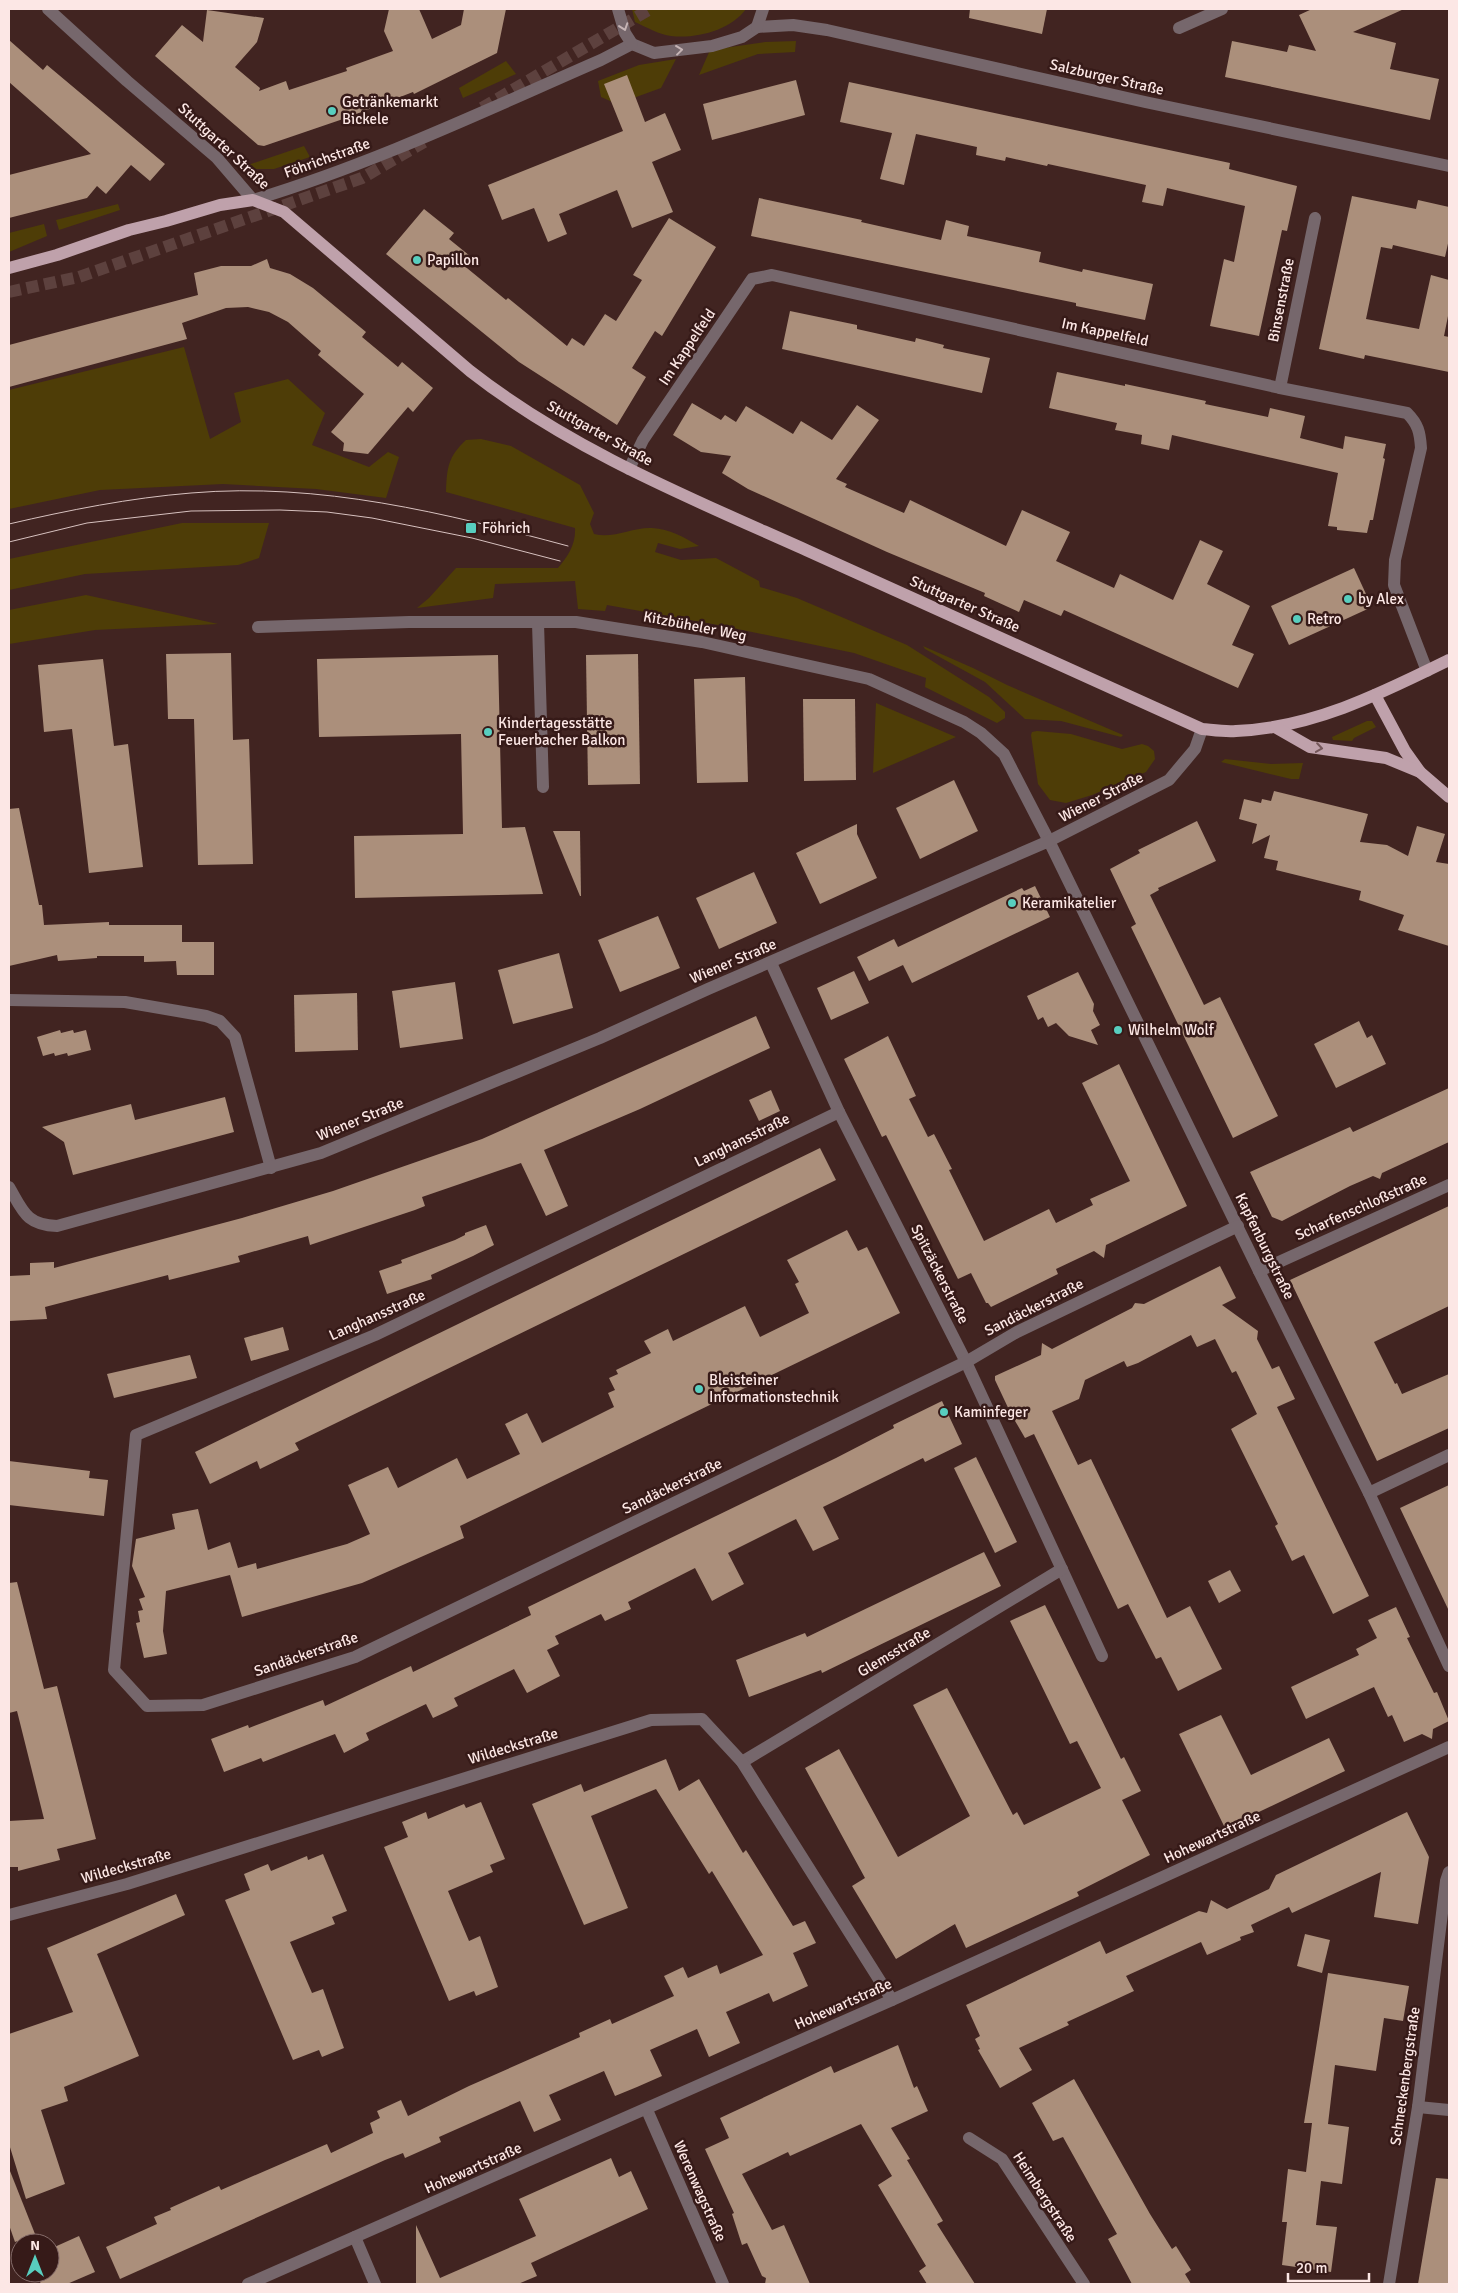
<svg xmlns="http://www.w3.org/2000/svg" width="1458" height="2293" font-family="Signika,sans-serif">
  <rect width="100%" height="100%" fill="#412421"/>
  <g fill="#4e3d07">
    <path d="M632 9H746C731 30 697 39 671 36 660 35 646 27 635 22Z"/>
    <polygon points="796,41 795,52 758,54 699,75 710,50 765,42"/>
    <polygon points="676,59 661,88 617,104 601,97 598,81 639,65"/>
    <polygon points="506,61 516,74 463,98 459,88"/>
    <polygon points="304,146 310,157 274,169 251,169 248,165"/>
    <polygon points="118,204 120,210 59,230 56,220"/>
    <polygon points="44,224 47,236 9,252 9,233"/>
    <polygon points="184,347 210,439 241,422 234,393 288,379 325,413 312,445 369,467 388,452 399,457 386,498 316,489 223,484 100,490 9,509 9,390"/>
    <path d="M481 439 511 446 580 485 594 513 590 524 594 534C614 539 632 527 652 528 670 529 683 537 699 546L680 549 658 543 655 552 681 560 716 558 759 581 760 587 797 598 907 645 989 697 1005 712V718L997 723 925 687 926 678 854 653 718 625 607 605 605 611 578 609 575 581 495 584 493 598 417 608 429 598 456 568H558C568 556 576 544 575 528L446 492C447 467 448 457 466 440Z"/>
    <polygon points="182,523 269,523 259,558 238,565 85,574 9,590 9,559"/>
    <polygon points="86,595 218,624 95,630 9,644 9,610"/>
    <polygon points="923,646 973,668 1007,685 1123,735 1121,737 1061,721 1025,719 985,682 925,649"/>
    <polygon points="876,703 956,737 873,773"/>
    <polygon points="1367,721 1372,721 1376,727 1354,738 1352,741 1333,740 1332,737"/>
    <polygon points="1037,731 1071,734 1122,749 1142,744 1148,746 1154,751 1155,759 1146,772 1092,795 1066,803 1050,800 1038,784 1031,735 1032,732"/>
    <polygon points="1225,759 1271,764 1303,763 1299,779 1291,779 1221,762"/>
  </g>
  <g fill="#ab8f7b">
    <polygon points="389,9 419,9 432,39 461,25 464,9 506,9 497,53 414,94 413,92 346,118 264,146 258,145 155,56 182,25 203,42 207,10 264,18 257,42 235,67 260,88 259,91 286,81 289,90 347,71 346,68 393,51 384,31"/>
    <polygon points="970,9 1047,9 1042,34 969,18"/>
    <polygon points="1312,9 1404,9 1353,32 1396,43 1390,69 1439,79 1430,120 1225,77 1232,41 1287,52 1289,45 1316,51 1299,15"/>
    <polygon points="9,40 43,70 47,65 165,164 150,181 131,165 106,194 97,186 87,198 9,218 9,175 91,154 9,82"/>
    <polygon points="627,75 645,122 665,113 681,150 652,162 673,212 632,228 617,190 559,214 567,234 548,242 534,208 502,220 488,185 623,131 604,84"/>
    <polygon points="796,80 805,115 712,140 703,104"/>
    <polygon points="849,82 1230,163 1229,169 1297,186 1287,231 1282,230 1259,336 1210,326 1224,259 1234,262 1245,206 1167,188 1163,206 1142,202 1146,185 1048,164 1047,166 1006,157 1005,161 976,155 977,147 916,134 904,185 880,179 892,133 840,122"/>
    <polygon points="1352,196 1416,209 1418,200 1449,207 1449,239 1445,257 1393,245 1392,249 1381,247 1366,319 1419,329 1431,275 1449,280 1449,311 1444,336 1449,337 1449,372 1365,355 1364,359 1319,349"/>
    <polygon points="759,198 862,220 861,222 941,240 946,220 969,226 967,236 1041,252 1039,262 1082,272 1083,269 1153,284 1145,320 1076,306 1076,303 751,236"/>
    <polygon points="424,209 454,233 449,239 470,256 462,264 506,300 508,298 567,346 572,338 584,346 605,314 616,321 642,280 633,275 669,218 716,247 662,336 655,331 632,368 646,377 617,425 519,362 386,254"/>
    <polygon points="267,259 270,268 290,274 313,288 366,332 362,337 398,367 402,362 433,388 413,412 408,407 368,454 343,451 344,443 331,432 364,394 318,355 321,351 288,322 269,312 248,307 226,308 182,323 187,339 9,387 9,345 198,295 194,273 221,266 251,266"/>
    <polygon points="790,311 857,325 857,329 915,342 916,338 944,345 943,348 990,358 982,393 782,349"/>
    <polygon points="1057,372 1125,386 1125,384 1206,401 1205,404 1268,417 1270,408 1305,416 1300,438 1343,449 1345,436 1386,444 1383,458 1385,459 1373,520 1370,520 1367,533 1337,530 1337,527 1328,526 1338,473 1172,435 1169,450 1141,444 1142,435 1115,430 1117,423 1049,408"/>
    <polygon points="692,403 721,420 725,415 736,422 746,406 793,434 801,421 832,440 857,405 879,420 836,479 847,484 845,487 904,513 910,500 1006,546 1022,510 1070,532 1056,561 1114,588 1120,574 1173,600 1200,540 1223,551 1207,584 1250,606 1232,645 1254,654 1238,688 1064,610 1061,616 1024,600 1019,612 984,596 985,593 887,552 748,489 722,473 731,456 701,452 673,435"/>
    <polygon points="1354,568 1372,607 1289,645 1271,606"/>
    <polygon points="231,653 233,740 249,739 253,864 198,865 194,719 168,719 166,654"/>
    <polygon points="638,654 640,784 588,785 586,655"/>
    <polygon points="498,655 502,828 525,827 543,894 355,898 354,836 463,834 461,734 319,737 317,659"/>
    <polygon points="103,659 114,746 128,744 143,867 89,873 72,729 44,732 38,665"/>
    <polygon points="745,677 748,782 697,783 694,679"/>
    <polygon points="803,699 855,699 856,780 804,781"/>
    <polygon points="954,780 978,831 920,859 896,808"/>
    <polygon points="1274,791 1368,814 1360,842 1387,845 1408,856 1417,826 1445,834 1436,862 1449,864 1449,946 1398,930 1404,915 1359,900 1361,891 1276,870 1278,861 1264,858 1270,835 1252,844 1257,824 1239,819 1244,799 1261,803 1262,799 1271,801"/>
    <polygon points="19,808 39,905 42,905 44,925 109,922 109,925 182,925 182,942 214,942 214,975 177,975 176,961 144,962 144,956 97,956 97,958 58,961 57,955 9,966 9,809"/>
    <polygon points="1197,821 1216,861 1158,888 1159,890 1150,895 1204,1005 1220,997 1278,1116 1233,1138 1131,927 1136,924 1110,869 1140,853 1138,850"/>
    <polygon points="857,824 857,834 877,878 820,904 796,853"/>
    <polygon points="553,831 580,831 581,896 580,896"/>
    <polygon points="754,872 777,923 719,949 696,898"/>
    <polygon points="1035,886 1050,917 912,983 903,965 869,981 857,957 894,939 898,947 1022,888 1024,891"/>
    <polygon points="658,916 680,968 620,992 598,940"/>
    <polygon points="559,953 573,1008 513,1024 498,970"/>
    <polygon points="854,971 869,1003 831,1020 817,988"/>
    <polygon points="1078,972 1094,1004 1093,1011 1100,1025 1091,1030 1098,1045 1069,1036 1056,1023 1048,1027 1043,1017 1038,1020 1027,996"/>
    <polygon points="455,982 463,1039 400,1048 392,991"/>
    <polygon points="357,993 358,1050 295,1052 294,995"/>
    <polygon points="756,1016 770,1048 640,1109 544,1150 568,1206 546,1216 521,1163 422,1197 425,1206 415,1210 310,1245 308,1236 238,1256 240,1262 169,1280 168,1275 45,1307 47,1319 9,1321 9,1276 30,1275 30,1263 54,1262 54,1268 242,1218 333,1191 482,1139"/>
    <polygon points="1359,1021 1367,1038 1372,1035 1386,1064 1336,1088 1314,1044"/>
    <polygon points="60,1030 61,1033 73,1030 74,1033 86,1030 91,1050 68,1056 67,1053 55,1056 54,1053 43,1056 37,1037"/>
    <polygon points="888,1036 916,1096 909,1099 928,1137 934,1134 952,1169 949,1170 984,1241 1049,1209 1056,1223 1093,1205 1090,1199 1130,1181 1082,1083 1119,1064 1187,1206 1106,1245 1104,1258 1094,1251 1056,1269 1058,1274 991,1307 988,1303 986,1303 971,1273 958,1279 886,1135 882,1137 844,1059"/>
    <polygon points="1449,1088 1449,1142 1382,1173 1380,1179 1373,1176 1350,1186 1282,1221 1272,1217 1250,1172 1350,1127 1353,1132"/>
    <polygon points="771,1090 780,1111 759,1121 749,1100"/>
    <polygon points="225,1097 234,1132 73,1175 64,1142 42,1127 131,1104 135,1120"/>
    <polygon points="820,1148 836,1180 295,1443 299,1450 260,1469 257,1461 210,1484 195,1452"/>
    <polygon points="1449,1206 1449,1306 1374,1342 1395,1384 1397,1383 1402,1394 1449,1374 1449,1428 1377,1461 1290,1280"/>
    <polygon points="486,1225 494,1245 473,1256 431,1275 432,1279 387,1294 379,1271 402,1263 401,1260 455,1240 465,1235 465,1233"/>
    <polygon points="847,1230 858,1251 867,1247 900,1313 460,1526 464,1538 362,1583 242,1617 230,1575 166,1591 163,1631 167,1654 144,1658 136,1623 140,1622 138,1611 143,1610 139,1599 145,1597 132,1566 136,1539 175,1529 172,1514 198,1509 208,1550 230,1542 238,1568 256,1563 257,1569 347,1544 370,1534 348,1485 388,1467 398,1488 457,1458 467,1479 520,1454 505,1424 527,1413 542,1443 614,1407 608,1393 615,1390 609,1378 618,1374 616,1370 651,1353 644,1341 668,1329 673,1341 745,1306 760,1337 809,1313 795,1284 799,1282 787,1260"/>
    <polygon points="1220,1266 1236,1298 1222,1305 1258,1331 1257,1339 1272,1369 1279,1366 1295,1399 1277,1407 1369,1596 1333,1614 1304,1555 1292,1561 1275,1526 1278,1524 1231,1429 1257,1414 1236,1371 1232,1373 1215,1339 1197,1347 1191,1335 1138,1363 1127,1367 1124,1361 1085,1380 1079,1399 1052,1411 1078,1465 1091,1459 1167,1618 1190,1606 1222,1669 1178,1691 1161,1657 1156,1659 1128,1604 1118,1609 1034,1434 1025,1438 1011,1414 995,1380 995,1376 1041,1355 1042,1343 1052,1349 1132,1308 1135,1303 1144,1304"/>
    <polygon points="283,1327 289,1350 251,1361 244,1338"/>
    <polygon points="190,1355 197,1378 114,1398 107,1374"/>
    <polygon points="942,1401 962,1444 925,1462 923,1458 823,1507 839,1539 813,1551 796,1519 728,1553 744,1584 723,1595 712,1601 695,1568 628,1602 631,1609 605,1621 601,1614 555,1636 559,1644 547,1650 560,1676 527,1693 514,1669 454,1698 458,1706 446,1712 433,1718 426,1704 366,1733 369,1740 344,1753 335,1734 263,1762 261,1758 224,1772 211,1739 248,1725 249,1728 323,1700 325,1706 411,1666 413,1672 531,1615 528,1607 836,1458 894,1428 893,1425"/>
    <polygon points="976,1457 1017,1542 995,1553 954,1468"/>
    <polygon points="9,1461 90,1471 89,1478 108,1480 104,1516 9,1505"/>
    <polygon points="1449,1485 1449,1611 1400,1508"/>
    <polygon points="984,1552 1001,1586 822,1673 821,1670 749,1697 736,1660 805,1633 807,1637"/>
    <polygon points="1230,1570 1241,1591 1219,1603 1208,1581"/>
    <polygon points="17,1582 44,1689 57,1686 96,1839 57,1849 60,1860 18,1871 18,1867 9,1867 9,1821 44,1819 17,1711 9,1713 9,1583"/>
    <polygon points="1045,1605 1121,1759 1124,1757 1141,1791 1122,1800 1150,1855 1077,1892 1079,1896 966,1948 955,1924 896,1959 852,1886 865,1878 805,1768 839,1749 898,1857 970,1816 913,1705 947,1688 1013,1815 1017,1812 1024,1825 1101,1788 1077,1741 1070,1744 1010,1621"/>
    <polygon points="1396,1607 1410,1637 1407,1638 1434,1693 1437,1692 1449,1721 1433,1729 1432,1739 1422,1734 1404,1742 1392,1715 1388,1717 1374,1687 1306,1719 1291,1687 1359,1655 1356,1649 1377,1638 1368,1620"/>
    <polygon points="1221,1715 1251,1775 1329,1738 1345,1771 1225,1828 1179,1734"/>
    <polygon points="666,1759 679,1791 699,1779 743,1853 746,1850 793,1926 805,1921 816,1943 793,1953 808,1986 773,2002 769,1993 726,2012 740,2043 709,2057 697,2029 650,2050 662,2076 637,2087 615,2096 604,2071 549,2095 561,2120 534,2132 520,2101 439,2137 441,2142 405,2158 403,2153 385,2160 120,2279 106,2247 157,2224 154,2217 171,2210 170,2208 219,2186 221,2190 327,2144 331,2153 373,2133 370,2123 380,2118 377,2111 401,2100 408,2116 469,2086 580,2037 579,2033 610,2019 612,2024 674,1996 664,1976 683,1967 688,1978 717,1965 720,1974 763,1955 712,1871 709,1874 656,1789 591,1816 628,1908 584,1925 532,1804 581,1784 584,1792"/>
    <polygon points="481,1802 505,1859 490,1865 493,1872 448,1891 469,1941 480,1936 498,1987 476,1996 474,1991 449,2001 384,1847 408,1837 402,1822 426,1812 428,1819 464,1804 466,1808"/>
    <polygon points="1407,1812 1429,1857 1418,1924 1374,1917 1381,1872 1292,1913 1289,1907 1251,1925 1254,1932 1240,1937 1241,1940 1207,1955 1201,1942 1126,1976 1134,1991 1067,2022 1069,2025 1019,2048 1032,2070 1000,2088 978,2050 980,2049 975,2039 980,2036 966,2005 1100,1941 1106,1954 1199,1911 1207,1913 1211,1900 1227,1909 1269,1889 1276,1875"/>
    <polygon points="323,1854 347,1911 332,1917 335,1924 290,1942 312,1993 323,1989 344,2048 322,2057 319,2050 293,2060 225,1900 250,1890 244,1874 268,1864 271,1871 307,1856 308,1860"/>
    <polygon points="176,1894 185,1915 97,1954 139,2056 64,2087 68,2101 41,2110 65,2184 26,2199 9,2144 9,2034 73,2012 47,1948"/>
    <polygon points="1305,1934 1330,1940 1322,1973 1297,1966"/>
    <polygon points="1328,1973 1409,1986 1403,2021 1384,2018 1376,2071 1335,2065 1328,2124 1349,2127 1342,2184 1321,2181 1316,2225 1337,2227 1331,2272 1282,2265 1287,2222 1282,2222 1288,2169 1306,2172 1312,2123 1304,2123"/>
    <polygon points="898,2045 914,2088 917,2086 928,2111 891,2128 910,2159 907,2160 943,2221 937,2224 975,2284 927,2284 919,2271 926,2266 878,2185 892,2176 861,2124 790,2156 788,2152 742,2174 772,2230 784,2225 810,2284 765,2284 766,2278 762,2276 747,2243 742,2245 732,2214 734,2213 705,2149 729,2138 720,2118 831,2066 834,2073"/>
    <polygon points="1074,2079 1150,2214 1172,2249 1176,2246 1191,2270 1185,2274 1191,2284 1132,2284 1108,2239 1117,2234 1063,2137 1053,2141 1032,2103"/>
    <polygon points="611,2158 619,2177 631,2171 648,2209 531,2263 537,2276 518,2284 416,2284 416,2225 440,2278 536,2236 519,2199"/>
    <polygon points="10,2171 35,2234 15,2242 9,2225"/>
    <polygon points="1436,2178 1449,2179 1449,2284 1418,2284"/>
    <polygon points="79,2236 95,2272 67,2284 41,2284 36,2273 50,2273 50,2249"/>
  </g>
  <g fill="none" stroke-linecap="round" stroke-linejoin="round">
    <g stroke="#5d413e" stroke-width="12" stroke-dasharray="12 6" stroke-linecap="butt">
      <polyline points="482,108 650,9"/>
      <polyline points="9,292 79,277 362,178 424,142"/>
    </g>
    <g stroke="#76676c" stroke-width="12">
      <path d="M48 9 127 81 217 158 253 200C373 164 486 110 601 60L632 44 654 53 712 46 742 37 757 27"/>
      <polyline points="618,9 625,33 632,44"/>
      <polyline points="757,27 793,25 827,30 1145,102 1449,166"/>
      <polyline points="757,27 763,9"/>
      <polyline points="1179,28 1222,9"/>
      <polyline points="1280,388 1315,218"/>
      <path d="M629 469 643 440 752 279 772 275 1280 388 1407 413C1418 424 1420 432 1421 448L1395 560 1394 585 1427 671"/>
      <polyline points="538,623 543,787"/>
      <polyline points="258,627 409,622 576,622 702,642 869,679 964,722 981,733 1004,754 1049,841 1259,1271 1369,1493 1449,1666"/>
      <polyline points="771,963 839,1112 966,1362 1102,1656"/>
      <polyline points="9,1000 125,1002 206,1016 220,1021 235,1037 271,1168"/>
      <polyline points="839,1112 375,1335 136,1435 114,1670 147,1706 203,1705 355,1657 966,1362 1017,1332 1238,1226"/>
      <path d="M9 1187C23 1211 26 1225 57 1226L321 1153 600 1038 708 989 1049 841 1169 780 1195 749 1202 729"/>
      <polyline points="1259,1271 1449,1185"/>
      <polyline points="1369,1493 1449,1455"/>
      <polyline points="742,1762 1062,1569"/>
      <polyline points="9,1915 127,1884 651,1720 702,1719 742,1762 892,2000"/>
      <polyline points="1418,2107 1449,2110"/>
      <polyline points="647,2110 723,2284"/>
      <polyline points="969,2138 1002,2159 1084,2284"/>
      <polyline points="355,2237 375,2284"/>
      <polyline points="248,2284 892,2000 1449,1747"/>
      <polyline points="1389,2284 1418,2107 1446,1881 1449,1872"/>
    </g>
    <g stroke="#bfa1ab" stroke-width="12">
      <path d="M9 268 57 255 129 230 166 221 220 205 253 200 284 212 470 371C571 450 690 498 806 550 938 609 1070 669 1202 729 1213 730 1225 732 1236 731 1313 728 1382 693 1449 660"/>
      <polyline points="1375,695 1405,751 1420,772 1449,797"/>
      <polyline points="1275,727 1310,747 1386,758 1420,772"/>
    </g>
    <g stroke="#d7c1bf" stroke-width="1">
      <path d="M9 524C69 510 130 498 191 493 320 482 445 513 568 546"/>
      <polyline points="9,542 87,523 191,511 280,510 327,512 372,518 472,538 560,561"/>
    </g>
  </g>
  <defs><path id="oneway-chevron" d="M-2-3.5L2.5 0L-2 3.5" fill="none" stroke-width="1.6" stroke-linecap="round" stroke-linejoin="round" transform="scale(1.25)"/></defs>
  <g stroke="#c6b4b5">
    <use href="#oneway-chevron" transform="translate(624 27) rotate(71)"/>
    <use href="#oneway-chevron" transform="translate(679 50) rotate(-7)"/>
  </g>
  <use stroke="#74575a" href="#oneway-chevron" transform="translate(1319 748) rotate(8)"/>
  <g fill="#58cebf" stroke="#361a18" stroke-width="2">
    <circle cx="332" cy="111" r="5"/>
    <circle cx="417" cy="260" r="5"/>
    <rect x="465" y="522" width="12" height="12" rx="2.5"/>
    <circle cx="1348" cy="599" r="5"/>
    <circle cx="1297" cy="619" r="5"/>
    <circle cx="488" cy="732" r="5"/>
    <circle cx="1012" cy="903" r="5"/>
    <circle cx="1118" cy="1030" r="5"/>
    <circle cx="699" cy="1389" r="5"/>
    <circle cx="944" cy="1412" r="5"/>
  </g>
  <g text-anchor="middle" stroke-width="5" stroke-linejoin="round" paint-order="stroke">
    <g font-size="15" fill="#fce7e5" stroke="#361a18">
      <text transform="translate(1107 77) rotate(13)" y="5">Salzburger Straße</text>
      <text transform="translate(224 146) rotate(43)" y="5">Stuttgarter Straße</text>
      <text transform="translate(327 158) rotate(-20)" y="5">Föhrichstraße</text>
      <text transform="translate(1281 300) rotate(-79)" y="5">Binsenstraße</text>
      <text transform="translate(1105 332) rotate(12)" y="5">Im Kappelfeld</text>
      <text transform="translate(687 347) rotate(-56)" y="5">Im Kappelfeld</text>
      <text transform="translate(600 433) rotate(29)" y="5">Stuttgarter Straße</text>
      <text transform="translate(965 604) rotate(24)" y="5">Stuttgarter Straße</text>
      <text transform="translate(695 626) rotate(11)" y="5">Kitzbüheler Weg</text>
      <text transform="translate(1101 797) rotate(-27)" y="5">Wiener Straße</text>
      <text transform="translate(733 961) rotate(-23)" y="5">Wiener Straße</text>
      <text transform="translate(360 1119) rotate(-22)" y="5">Wiener Straße</text>
      <text transform="translate(742 1140) rotate(-26)" y="5">Langhansstraße</text>
      <text transform="translate(1361 1207) rotate(-24)" y="5">Scharfenschloßstraße</text>
      <text transform="translate(1265 1246) rotate(64)" y="5">Kapfenburgstraße</text>
      <text transform="translate(940 1274) rotate(63)" y="5">Spitzäckerstraße</text>
      <text transform="translate(1034 1307) rotate(-27)" y="5">Sandäckerstraße</text>
      <text transform="translate(377 1315) rotate(-24)" y="5">Langhansstraße</text>
      <text transform="translate(672 1486) rotate(-26)" y="5">Sandäckerstraße</text>
      <text transform="translate(894 1652) rotate(-31)" y="5">Glemsstraße</text>
      <text transform="translate(306 1654) rotate(-19)" y="5">Sandäckerstraße</text>
      <text transform="translate(513 1746) rotate(-17)" y="5">Wildeckstraße</text>
      <text transform="translate(1212 1837) rotate(-25)" y="5">Hohewartstraße</text>
      <text transform="translate(126 1866) rotate(-16)" y="5">Wildeckstraße</text>
      <text transform="translate(843 2004) rotate(-24)" y="5">Hohewartstraße</text>
      <text transform="translate(1405 2076) rotate(-82)" y="5">Schneckenbergstraße</text>
      <text transform="translate(473 2168) rotate(-24)" y="5">Hohewartstraße</text>
      <text transform="translate(700 2191) rotate(66)" y="5">Werenwagstraße</text>
      <text transform="translate(1045 2197) rotate(57)" y="5">Heimbergstraße</text>
    </g>
    <g font-size="15" fill="#fce7e5" stroke="#361a18" text-anchor="start">
      <text x="342" y="107">Getränkemarkt<tspan x="342" dy="17">Bickele</tspan></text>
      <text x="427" y="265">Papillon</text>
      <text x="482" y="533">Föhrich</text>
      <text x="1358" y="604">by Alex</text>
      <text x="1307" y="624">Retro</text>
      <text x="498" y="728">Kindertagesstätte<tspan x="498" dy="17">Feuerbacher Balkon</tspan></text>
      <text x="1022" y="908">Keramikatelier</text>
      <text x="1128" y="1035">Wilhelm Wolf</text>
      <text x="709" y="1385">Bleisteiner<tspan x="709" dy="17">Informationstechnik</tspan></text>
      <text x="954" y="1417">Kaminfeger</text>
    </g>
  </g>
  <rect width="1458" height="2293" fill="none" stroke="#fce7e5" stroke-width="20"/>
  <g transform="translate(35 2258)"><circle r="24" fill="#361a18" stroke="#856c6a"/>
  <path d="M0-4L9 19L0 12L-9 19Z" fill="#58cebf"/>
  <text y="-8" font-size="14" font-weight="bold" text-anchor="middle" fill="#fce7e5">N</text>
  </g>
  <path d="M1288 2273v8h81v-8" fill="none" stroke="#fce7e5" stroke-width="2.5"/>
  <text x="1296" y="2273" font-size="15" fill="#fce7e5" stroke="#361a18" stroke-width="4" paint-order="stroke">20 m</text>
</svg>
